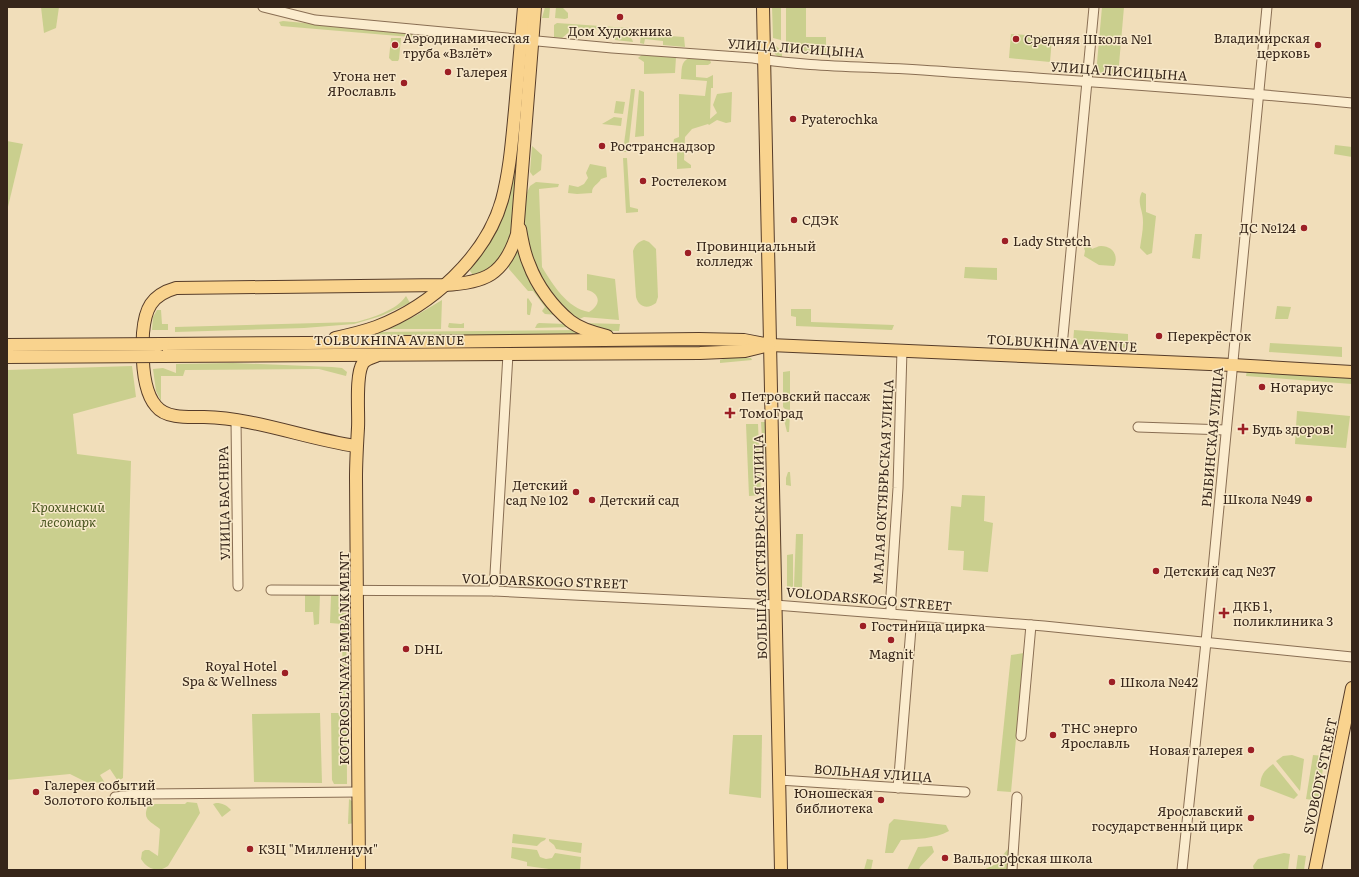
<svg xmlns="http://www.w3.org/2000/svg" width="1359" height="877" font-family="Literata,serif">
  <rect width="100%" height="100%" fill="#f1deba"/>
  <g fill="#cacf8e">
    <polygon points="41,7 59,7 56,28 44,33"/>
    <polygon points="545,7 550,7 549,18 542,18"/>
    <polygon points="556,7 562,7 568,13 568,18 565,19 555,18"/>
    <polygon points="772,7 781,7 781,40 773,38"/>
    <polygon points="786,7 806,7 806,37 826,37 826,53 786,50"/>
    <polygon points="1102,7 1124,7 1118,76 1096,74"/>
    <polygon points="283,21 420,34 422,38 281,26 279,22"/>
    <polygon points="557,23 629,28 629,37 632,39 633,42 615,40 614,38 614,31 575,27 562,38 554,37 554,25"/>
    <polygon points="641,34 684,37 685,47 663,45 663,41 645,39 644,44 640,43"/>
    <polygon points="1011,34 1052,37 1050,62 1009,58"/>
    <polygon points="391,38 401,38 399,59 398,61 392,61 389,58"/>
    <polygon points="526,46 511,241 491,271 473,275 470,271 470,267 507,202 513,181"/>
    <path d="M776 46 782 51V58C776 57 774 53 772 47Z"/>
    <polygon points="643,54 676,57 675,73 644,74 644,62 638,58"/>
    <path d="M689 58 710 60 711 63 708 65H696V77L707 78 713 75V88H711L710 119 717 113 713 105 717 94 732 92 731 122 726 123 717 120 709 125 708 124 692 129 685 137 684 160 691 165V168L677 169V146L673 144 674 139 679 137V94L705 96 707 81 681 79C682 71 680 62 689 58Z"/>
    <polygon points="631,89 635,89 628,152 623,152"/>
    <polygon points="639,90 644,92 644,136 635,137"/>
    <polygon points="616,101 625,102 623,114 614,113"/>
    <polygon points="614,117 622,118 621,126 602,124"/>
    <polygon points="7,141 23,144 7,211"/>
    <polygon points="1335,145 1352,147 1352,157 1334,154"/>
    <polygon points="532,146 542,155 541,170 533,176 530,172"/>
    <polygon points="623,158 627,158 630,207 638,209 638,212 626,213"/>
    <path d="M590 164 606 167 607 177 601 179C598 185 592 185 592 193L577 194 568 193 569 185 578 187 584 184 588 178 586 173Z"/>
    <path d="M536 182 559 184 558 187 539 189 542 267C553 285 567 308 589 312 600 306 602 294 587 290V274L615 279 619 320 584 317 577 320 563 310 542 283 525 236 524 218 525 197 530 186Z"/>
    <path d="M1142 192 1146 194V212L1156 216 1152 253 1147 255 1140 248C1141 240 1143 231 1143 223 1144 211 1136 203 1142 192Z"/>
    <polygon points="1195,234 1202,234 1200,259 1192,258"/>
    <path d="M644 240 649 242 656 249 658 297 656 303C648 309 639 308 636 297L633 251C635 245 638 242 644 240Z"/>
    <polygon points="519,242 558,315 545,314 542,311 545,307 533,291 528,291 509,269 508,265"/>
    <path d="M1083 245H1090L1092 249C1095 248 1098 246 1101 246 1113 246 1119 256 1114 266L1099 265 1084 256 1085 251Z"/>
    <polygon points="965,267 997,268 997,280 964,278"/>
    <path d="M406 296 410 303 381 316 354 324 304 328 175 332V327L356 322C372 318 397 310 406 296Z"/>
    <polygon points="528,298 532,304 530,315 528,315 527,314 527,299"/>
    <polygon points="442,300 441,329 389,329 417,315"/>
    <polygon points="1277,306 1291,307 1288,319 1275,319"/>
    <polygon points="791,309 811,309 811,322 894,325 892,330 796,326 796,317 791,316"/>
    <polygon points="157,310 161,310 162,324 168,324 168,330 152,330 153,317"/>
    <polygon points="449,323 461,324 464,323 464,328 450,328 448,327"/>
    <polygon points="539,323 566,324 572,327 535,328 537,324"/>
    <polygon points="583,323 620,324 619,331 610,331"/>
    <polygon points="580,330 588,335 357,336 373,332"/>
    <polygon points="1074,330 1128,334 1128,348 1073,344"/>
    <polygon points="1270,343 1342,347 1342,357 1269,352"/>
    <polygon points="727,358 751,358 752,360 720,363 720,360"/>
    <polygon points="233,363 332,367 342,368 347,372 346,376 319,369 185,370 183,376 161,376 161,401 156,391 153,369 163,368 176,373 176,364"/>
    <polygon points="132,366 136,397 73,414 77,454 131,461 123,778 118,781 110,769 100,775 105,783 86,782 70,774 7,780 7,370"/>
    <polygon points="1247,370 1352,378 1352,384 1246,376"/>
    <polygon points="790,371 790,410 785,409 783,407 783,372"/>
    <polygon points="1297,411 1350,416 1346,448 1295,444"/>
    <polygon points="790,415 789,432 787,432 784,420 784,418"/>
    <polygon points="761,422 767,422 767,454 763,454"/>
    <polygon points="746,424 758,424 761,495 749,496"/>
    <polygon points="788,472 790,472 791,486 786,485 786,478"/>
    <polygon points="962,495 985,496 984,521 993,523 988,572 963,570 964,551 948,550 951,506 961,507"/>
    <polygon points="796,534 803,534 802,587 794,587"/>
    <polygon points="793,554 793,590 787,590 787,555"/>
    <polygon points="305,593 320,593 319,624 314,625 313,612 305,612"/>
    <polygon points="346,593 347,784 334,784 332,780 331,713 343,713 342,624 330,623 331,596 334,594"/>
    <polygon points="1024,653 1011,792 997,791 1011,655"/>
    <polygon points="320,713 322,783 254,782 252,714"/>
    <polygon points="733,735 762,735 761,798 729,794"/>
    <polygon points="1292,755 1304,759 1300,791 1276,761 1283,756"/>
    <polygon points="1313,755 1325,756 1318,801 1306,799"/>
    <path d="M1273 764 1298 795 1294 799 1260 786C1261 774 1264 771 1273 764Z"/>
    <polygon points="349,799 353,802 355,823 348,824"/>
    <path d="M187 802 197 803 200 813 168 866C158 873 147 869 141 859L142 852 145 850H149L158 856 160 829C150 821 141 819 149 804H185Z"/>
    <path d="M216 803C223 803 226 805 231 810L222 817 213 804Z"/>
    <path d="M894 819 946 825 949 831C934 839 917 839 901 840L893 853H885L889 824Z"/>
    <polygon points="513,834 546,838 545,840 541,842 537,846 512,843"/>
    <polygon points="549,839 582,843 581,853 556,849 554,845 549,841"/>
    <polygon points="932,846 934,852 920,867 919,870 907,870 918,847"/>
    <polygon points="512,847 537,850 540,857 546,859 552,858 555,853 581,857 580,870 556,870 527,866 527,862 511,858"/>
    <polygon points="1011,847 1010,870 983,870 996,864 1007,850"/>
    <polygon points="1284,853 1290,854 1288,870 1254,870 1253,866 1258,859"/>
    <polygon points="1298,855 1306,856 1304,870 1296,870"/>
    <polygon points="867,859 873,860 871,870 864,870"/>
  </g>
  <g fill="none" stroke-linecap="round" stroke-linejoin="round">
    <defs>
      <g id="minor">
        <path d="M263 7 315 20 612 48 753 58C813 68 875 66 936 71 1075 81 1214 89 1352 103"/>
        <polyline points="1061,357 1094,7"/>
        <polyline points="236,420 238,586"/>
        <polyline points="1138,427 1226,430"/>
        <polyline points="271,590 494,591 775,605 1044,626 1352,657"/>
        <polyline points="494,591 508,354"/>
        <polyline points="891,614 891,595 898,488 902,350"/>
        <polyline points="1021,736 1031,625"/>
        <polyline points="779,780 965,792"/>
        <polyline points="898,788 912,616"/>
        <polyline points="115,797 145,794 359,792"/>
        <polyline points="1012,870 1017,797"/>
        <polyline points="1182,870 1206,642 1267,7"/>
      </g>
      <g id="major">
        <polyline points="763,7 781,870"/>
        <path d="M520 229C522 241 524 253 529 264 537 286 553 307 570 321 580 329 594 333 607 336"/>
        <path d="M335 338C349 335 362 332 376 327 431 306 486 257 502 200 510 170 512 140 515 110 518 76 521 41 524 7"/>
        <polyline points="163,344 308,343 699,339 744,340 770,345 1233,365 1352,372"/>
        <polyline points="160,356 700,353 745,351 769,345"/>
        <path d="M356 446C306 439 256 418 204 417 189 417 166 419 156 406 142 390 142 353 143 333 145 309 151 295 176 288L444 285C485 283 504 275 517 234L535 7"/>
        <path d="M359 870 356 478C356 461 357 445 358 428 359 413 355 375 363 363 366 359 371 358 376 356"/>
        <polyline points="1315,870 1352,688"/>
      </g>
    </defs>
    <use href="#minor" stroke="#896e53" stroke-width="11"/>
    <use href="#major" stroke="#563c29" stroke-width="14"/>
    <use href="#minor" stroke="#fbecce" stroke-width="9"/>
    <use href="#major" stroke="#f9d38e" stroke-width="12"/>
    <defs>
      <g id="major-bridge">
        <polyline points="7,345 163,344"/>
        <polyline points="7,357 160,356"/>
      </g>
    </defs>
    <use href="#major-bridge" stroke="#563c29" stroke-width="14" stroke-linecap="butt"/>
    <use href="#major-bridge" stroke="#f9d38e" stroke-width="12"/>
  </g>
  <g fill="#9c1f25" stroke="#f8e9ca" stroke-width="1.5">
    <circle cx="620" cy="17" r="4"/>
    <circle cx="1016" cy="39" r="4"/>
    <circle cx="395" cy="45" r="4"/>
    <circle cx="1318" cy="45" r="4"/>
    <circle cx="448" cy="72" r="4"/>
    <circle cx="404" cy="83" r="4"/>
    <circle cx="793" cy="119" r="4"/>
    <circle cx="602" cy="146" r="4"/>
    <circle cx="643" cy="181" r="4"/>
    <circle cx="794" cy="220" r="4"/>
    <circle cx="1304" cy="228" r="4"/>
    <circle cx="1005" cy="241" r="4"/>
    <circle cx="688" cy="253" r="4"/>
    <circle cx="1159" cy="336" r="4"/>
    <circle cx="1262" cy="387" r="4"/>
    <circle cx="733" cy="396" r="4"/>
    <path d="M728 407h4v4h4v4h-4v4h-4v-4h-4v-4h4z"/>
    <path d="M1241 423h4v4h4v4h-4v4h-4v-4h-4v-4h4z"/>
    <circle cx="576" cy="492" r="4"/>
    <circle cx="1309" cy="499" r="4"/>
    <circle cx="592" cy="500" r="4"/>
    <circle cx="1156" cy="571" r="4"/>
    <path d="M1222 607h4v4h4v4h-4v4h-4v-4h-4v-4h4z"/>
    <circle cx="863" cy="626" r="4"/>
    <circle cx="891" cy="640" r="4"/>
    <circle cx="406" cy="649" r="4"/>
    <circle cx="285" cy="673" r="4"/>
    <circle cx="1112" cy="682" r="4"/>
    <circle cx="1053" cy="735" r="4"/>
    <circle cx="1251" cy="750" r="4"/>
    <circle cx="36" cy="792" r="4"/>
    <circle cx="881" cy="800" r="4"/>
    <circle cx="1251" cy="818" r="4"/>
    <circle cx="250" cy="849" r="4"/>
    <circle cx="945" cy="858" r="4"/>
  </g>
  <g text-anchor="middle" stroke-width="3" stroke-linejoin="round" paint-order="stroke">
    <g font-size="13" fill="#37261a" stroke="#f8e9ca" text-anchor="start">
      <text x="620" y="36" text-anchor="middle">Дом Художника</text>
      <text x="403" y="43">Аэродинамическая<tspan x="403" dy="15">труба «Взлёт»</tspan></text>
      <text x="1310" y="43" text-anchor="end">Владимирская<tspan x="1310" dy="15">церковь</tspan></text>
      <text x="1024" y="44">Средняя Школа №1</text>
      <text x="456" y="77">Галерея</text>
      <text x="396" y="81" text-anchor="end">Угона нет<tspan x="396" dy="15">ЯРославль</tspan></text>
      <text x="801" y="124">Pyaterochka</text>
      <text x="610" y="151">Ространснадзор</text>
      <text x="651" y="186">Ростелеком</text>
      <text x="802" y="225">СДЭК</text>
      <text x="1296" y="233" text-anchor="end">ДС №124</text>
      <text x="1013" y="246">Lady Stretch</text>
      <text x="696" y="251">Провинциальный<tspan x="696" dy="15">колледж</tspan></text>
      <text x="1167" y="341">Перекрёсток</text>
      <text x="1270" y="392">Нотариус</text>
      <text x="741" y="401">Петровский пассаж</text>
      <text x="739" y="418">ТомоГрад</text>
      <text x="1252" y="434">Будь здоров!</text>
      <text x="568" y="490" text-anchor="end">Детский<tspan x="568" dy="15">сад № 102</tspan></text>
      <text x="1301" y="504" text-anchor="end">Школа №49</text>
      <text x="600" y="505">Детский сад</text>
      <text x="1164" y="576">Детский сад №37</text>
      <text x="1233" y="611">ДКБ 1,<tspan x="1233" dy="15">поликлиника 3</tspan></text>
      <text x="871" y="631">Гостиница цирка</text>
      <text x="414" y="654">DHL</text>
      <text x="891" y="659" text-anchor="middle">Magnit</text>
      <text x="277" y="671" text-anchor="end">Royal Hotel<tspan x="277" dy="15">Spa &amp; Wеllness</tspan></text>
      <text x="1120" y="687">Школа №42</text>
      <text x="1061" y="733">ТНС энерго<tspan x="1061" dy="15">Ярославль</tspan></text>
      <text x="1243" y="755" text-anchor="end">Новая галерея</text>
      <text x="44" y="790">Галерея событий<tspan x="44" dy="15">Золотого кольца</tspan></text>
      <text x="873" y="798" text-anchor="end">Юношеская<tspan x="873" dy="15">библиотека</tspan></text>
      <text x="1243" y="816" text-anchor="end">Ярославский<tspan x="1243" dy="15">государственный цирк</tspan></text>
      <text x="258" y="854">КЗЦ "Миллениум"</text>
      <text x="953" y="863">Вальдорфская школа</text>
    </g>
    <g font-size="13" fill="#37261a" stroke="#f8e9ca">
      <text transform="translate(796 48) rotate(4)" y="5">УЛИЦА ЛИСИЦЫНА</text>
      <text transform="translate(1119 71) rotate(4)" y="5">УЛИЦА ЛИСИЦЫНА</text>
      <text x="389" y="345">TOLBUKHINA AVENUE</text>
      <text transform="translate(1062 343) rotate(3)" y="5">TOLBUKHINA AVENUE</text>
      <text transform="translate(1212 437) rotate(-85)" y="5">РЫБИНСКАЯ УЛИЦА</text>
      <text transform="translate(883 482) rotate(-87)" y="5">МАЛАЯ ОКТЯБРЬСКАЯ УЛИЦА</text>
      <text transform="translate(224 503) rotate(-91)" y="5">УЛИЦА БАСНЕРА</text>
      <text transform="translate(760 547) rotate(-91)" y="5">БОЛЬШАЯ ОКТЯБРЬСКАЯ УЛИЦА</text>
      <text transform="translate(545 581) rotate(2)" y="5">VOLODARSKOGO STREET</text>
      <text transform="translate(869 599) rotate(5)" y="5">VOLODARSKOGO STREET</text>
      <text transform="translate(344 658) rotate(-90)" y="5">KOTOROSL'NAYA EMBANKMENT</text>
      <text transform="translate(873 773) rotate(4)" y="5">ВОЛЬНАЯ УЛИЦА</text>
      <text transform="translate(1320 776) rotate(-78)" y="5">SVOBODY STREET</text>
    </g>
    <g font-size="13" font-style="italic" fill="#49551f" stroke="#f8e9ca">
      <text x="68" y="512">Крохинский<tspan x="68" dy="15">лесопарк</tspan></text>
    </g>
  </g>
  <rect width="1359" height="877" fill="none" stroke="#37261a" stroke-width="16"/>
</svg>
